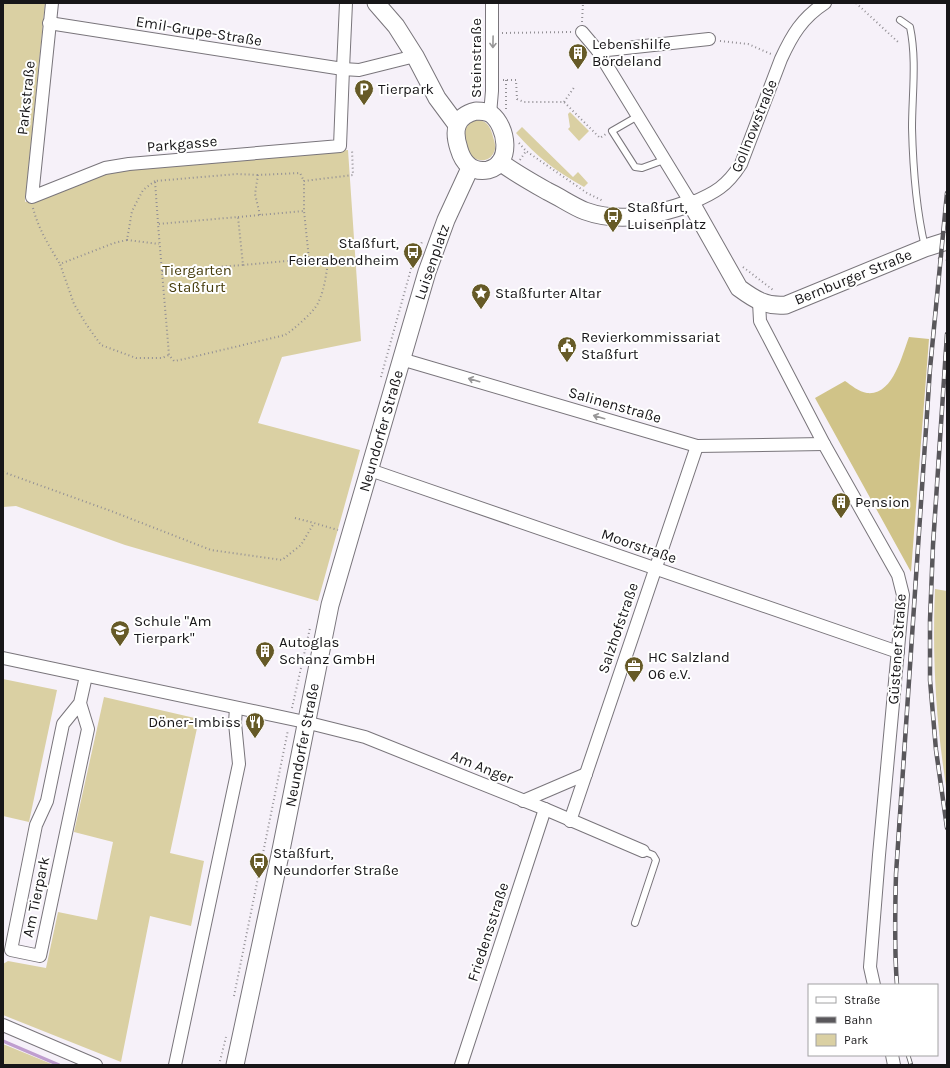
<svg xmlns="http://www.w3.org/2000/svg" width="950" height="1068" font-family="Karla,sans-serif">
  <rect width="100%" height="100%" fill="#f6f1f9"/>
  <g fill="#dad0a3">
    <polygon points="3,3 45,3 25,202 111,171 348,150 361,341 282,357 258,423 360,450 318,601 125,545 16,506 3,507"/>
    <polygon points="570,112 589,131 579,141 568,129 570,127 568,114"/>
    <path d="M474 120C488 119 491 128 494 140 495 144 496 148 494 152 489 164 474 162 468 152 466 140 460 128 474 120Z"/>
    <path d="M522 127 573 177 578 172 588 183 584 187C557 172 537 157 516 133Z"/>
    <path d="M935 589 947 591V792C936 725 932 657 935 589Z"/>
    <polygon points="3,679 57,690 29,822 3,816"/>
    <polygon points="104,697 199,719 170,853 204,861 191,926 150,916 121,1062 3,1015 3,964 8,961 46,968 58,912 97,920 113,842 74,832"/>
    <polygon points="3,1044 54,1065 3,1065"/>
  </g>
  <path fill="#d0c388" d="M909 337 929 339 911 572 815 398 845 381C851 385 859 392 867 393 893 396 902 355 909 337Z"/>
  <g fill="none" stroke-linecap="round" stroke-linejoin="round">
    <polyline stroke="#bf9ecf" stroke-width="3.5" points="3,1041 59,1065"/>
    <defs>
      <g id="service">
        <path d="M900 20 910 27C917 60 912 95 912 128 913 168 916 209 925 247"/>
        <polyline points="638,116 612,131 635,167 642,168 664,160"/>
        <polyline points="635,923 656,860 653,855 643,851"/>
      </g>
      <g id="minor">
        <polyline points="52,3 32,197 105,168 129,164 340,146 343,69 359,70 415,56"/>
        <polyline points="49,23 343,69 346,3"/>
        <polyline points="582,32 598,51 709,39"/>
        <path d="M598 51 691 203C715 193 727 186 741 164L781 59C792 35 802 18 825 3"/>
        <polyline points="490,114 492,91 492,3"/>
        <polyline points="759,302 760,321 824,444 898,575 903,595 879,855 870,967 874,985"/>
        <polyline points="401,359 697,446 824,444"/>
        <polyline points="370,470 898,652"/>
        <polyline points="3,658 305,722 365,737 545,809 643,851"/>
        <polyline points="80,703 63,724 47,801 36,825 11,950 40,956 88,729 80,703 86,676"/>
        <polyline points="523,801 586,774"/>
        <polyline points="570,821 697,446"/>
        <polyline points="3,1025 96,1065"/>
        <polyline points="892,1055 894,1065"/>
        <polyline points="175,1065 239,764 235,723 236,708"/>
        <polyline points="461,1065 545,809"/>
      </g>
      <g id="secondary">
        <polyline points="376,3 396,26 415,56 437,98 457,125"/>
        <path d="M476 111C481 111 486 111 491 114 507 126 513 164 488 170 472 173 463 163 459 149 453 131 455 116 476 111Z"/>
        <path d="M500 162C515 173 531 182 547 191 560 197 572 206 585 211 621 224 657 215 691 203L739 288C754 299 766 307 786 305L925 248 947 241"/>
        <polyline points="235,1065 280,855 330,605 427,272 446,220 470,168"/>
      </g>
    </defs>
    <use href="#service" stroke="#79757b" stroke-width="8"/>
    <use href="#minor" stroke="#79757b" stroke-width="14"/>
    <use href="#secondary" stroke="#79757b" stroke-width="19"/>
    <g stroke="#928f94" stroke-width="2" stroke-dasharray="1 3" stroke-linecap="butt">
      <polyline points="856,3 898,42"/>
      <polyline points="582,22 583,3"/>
      <polyline points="502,33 571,32"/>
      <polyline points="720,41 748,44 771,54"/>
      <polyline points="503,80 516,80 517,99 524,102 564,102 600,138 606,134"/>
      <polyline points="506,80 506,110"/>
      <polyline points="564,102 575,86"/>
      <polyline points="519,143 526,151"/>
      <polyline points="520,160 526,151 587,193 603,201"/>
      <polyline points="155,181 143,190 132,211 127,240 159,244"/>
      <path d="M33 208C38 228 49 246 60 264"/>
      <polyline points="260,215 255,194 258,175 300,173 304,181"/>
      <polyline points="238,217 304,211"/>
      <polyline points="158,223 155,181 237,174 258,175"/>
      <polyline points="127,240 114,243 60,264 74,304 86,324 101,345 136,358 162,358 169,355"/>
      <polyline points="938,258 947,260"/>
      <path d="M309 259 329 257C326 273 325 289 318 303 314 312 293 330 285 335L180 360 174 361 169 355 158 224 238 217 243 265 309 259 304 211V181L353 175 352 149"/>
      <polyline points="743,267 773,290"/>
      <polyline points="162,271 243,265"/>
      <polyline points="381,377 414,258 422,242"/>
      <polyline points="3,472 111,511 211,550 282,560 301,545 314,523 338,530"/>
      <polyline points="295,518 314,523"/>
      <polyline points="292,708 310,628"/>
      <polyline points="234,996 288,730"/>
      <polyline points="219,1065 226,1037"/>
    </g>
    <use href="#service" stroke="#fff" stroke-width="6"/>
    <use href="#minor" stroke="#fff" stroke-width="12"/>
    <use href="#secondary" stroke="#fff" stroke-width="17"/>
    <defs>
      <g id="rail">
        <polyline points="947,334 933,545 930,620 930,680 936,750 947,828"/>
        <path d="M897 985C894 948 895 911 896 874L930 369 947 193"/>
        <polyline points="908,1055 911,1065"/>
      </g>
    </defs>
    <use href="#rail" stroke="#59575b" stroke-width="4.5"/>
    <use href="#rail" stroke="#fff" stroke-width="3" stroke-dasharray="9" stroke-linecap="butt"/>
  </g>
  <defs><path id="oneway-shaft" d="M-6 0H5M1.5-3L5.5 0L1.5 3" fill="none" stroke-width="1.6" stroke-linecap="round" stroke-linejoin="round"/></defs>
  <g stroke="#979697">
    <use href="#oneway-shaft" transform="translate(493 42) rotate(91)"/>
    <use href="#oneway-shaft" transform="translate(474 380) rotate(-164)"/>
    <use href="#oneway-shaft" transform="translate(599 417) rotate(-164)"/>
  </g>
  <defs>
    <symbol id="building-pin" viewBox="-11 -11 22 30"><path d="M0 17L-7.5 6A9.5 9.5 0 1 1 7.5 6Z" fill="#665a27" stroke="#fff"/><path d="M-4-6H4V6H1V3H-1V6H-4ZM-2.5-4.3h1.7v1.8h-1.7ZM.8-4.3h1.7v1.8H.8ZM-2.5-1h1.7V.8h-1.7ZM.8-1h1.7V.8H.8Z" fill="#fff"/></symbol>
    <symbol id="parking-pin" viewBox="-11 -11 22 30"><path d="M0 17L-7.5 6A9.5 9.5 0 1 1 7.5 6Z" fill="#665a27" stroke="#fff"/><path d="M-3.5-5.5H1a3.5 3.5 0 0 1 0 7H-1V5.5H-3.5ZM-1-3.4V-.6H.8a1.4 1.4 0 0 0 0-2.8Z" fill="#fff"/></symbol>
    <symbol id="bus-pin" viewBox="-11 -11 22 30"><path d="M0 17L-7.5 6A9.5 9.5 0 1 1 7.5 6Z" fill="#665a27" stroke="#fff"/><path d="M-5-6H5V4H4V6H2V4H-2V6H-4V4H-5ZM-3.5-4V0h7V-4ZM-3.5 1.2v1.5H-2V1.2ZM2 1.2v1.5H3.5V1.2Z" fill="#fff"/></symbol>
    <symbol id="sight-pin" viewBox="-11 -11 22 30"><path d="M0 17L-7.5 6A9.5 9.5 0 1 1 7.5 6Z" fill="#665a27" stroke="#fff"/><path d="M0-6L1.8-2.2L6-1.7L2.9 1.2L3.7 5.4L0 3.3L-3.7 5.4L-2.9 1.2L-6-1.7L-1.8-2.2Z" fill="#fff"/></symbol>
    <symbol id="civic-pin" viewBox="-11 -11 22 30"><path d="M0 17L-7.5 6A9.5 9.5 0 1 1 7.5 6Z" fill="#665a27" stroke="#fff"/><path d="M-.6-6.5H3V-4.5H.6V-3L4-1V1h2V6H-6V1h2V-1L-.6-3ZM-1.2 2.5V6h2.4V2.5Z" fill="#fff"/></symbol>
    <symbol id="school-pin" viewBox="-11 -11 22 30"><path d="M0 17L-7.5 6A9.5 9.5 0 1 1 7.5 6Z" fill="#665a27" stroke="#fff"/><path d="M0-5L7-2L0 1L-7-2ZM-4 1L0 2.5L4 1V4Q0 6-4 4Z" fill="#fff"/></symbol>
    <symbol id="office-pin" viewBox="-11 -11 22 30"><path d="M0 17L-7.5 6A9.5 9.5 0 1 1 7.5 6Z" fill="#665a27" stroke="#fff"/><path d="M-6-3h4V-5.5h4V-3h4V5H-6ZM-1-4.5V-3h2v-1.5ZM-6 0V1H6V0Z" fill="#fff"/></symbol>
    <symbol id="restaurant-pin" viewBox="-11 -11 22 30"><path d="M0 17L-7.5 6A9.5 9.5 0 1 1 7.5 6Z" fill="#665a27" stroke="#fff"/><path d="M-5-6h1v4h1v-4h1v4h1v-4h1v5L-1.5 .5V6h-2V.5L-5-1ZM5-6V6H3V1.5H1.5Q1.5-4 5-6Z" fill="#fff"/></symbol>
  </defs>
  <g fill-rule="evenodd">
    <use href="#building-pin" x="567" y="42" width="22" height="30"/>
    <use href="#parking-pin" x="353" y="78" width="22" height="30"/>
    <use href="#bus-pin" x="602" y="205" width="22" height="30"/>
    <use href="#bus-pin" x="402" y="241" width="22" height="30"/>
    <use href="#sight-pin" x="470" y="282" width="22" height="30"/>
    <use href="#civic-pin" x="556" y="335" width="22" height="30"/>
    <use href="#building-pin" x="830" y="491" width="22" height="30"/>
    <use href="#school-pin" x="109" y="619" width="22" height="30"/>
    <use href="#building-pin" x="254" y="640" width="22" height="30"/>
    <use href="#office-pin" x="623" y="655" width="22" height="30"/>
    <use href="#restaurant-pin" x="244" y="711" width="22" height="30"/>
    <use href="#bus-pin" x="248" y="851" width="22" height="30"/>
  </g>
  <g text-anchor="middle" stroke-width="4" stroke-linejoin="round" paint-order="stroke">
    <g font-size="15" fill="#171618" stroke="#fff">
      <text transform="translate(199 31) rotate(9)" y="5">Emil-Grupe-Straße</text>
      <text transform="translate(476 58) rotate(-90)" y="5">Steinstraße</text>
      <text transform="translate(26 98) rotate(-84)" y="5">Parkstraße</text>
      <text transform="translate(754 126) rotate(-68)" y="5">Gollnowstraße</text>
      <text transform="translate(182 144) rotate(-5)" y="5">Parkgasse</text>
      <text transform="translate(432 262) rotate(-71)" y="5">Luisenplatz</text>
      <text transform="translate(853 277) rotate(-22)" y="5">Bernburger Straße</text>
      <text transform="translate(615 405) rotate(16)" y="5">Salinenstraße</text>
      <text transform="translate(381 431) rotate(-74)" y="5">Neundorfer Straße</text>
      <text transform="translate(639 546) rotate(19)" y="5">Moorstraße</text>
      <text transform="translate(618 628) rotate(-71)" y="5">Salzhofstraße</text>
      <text transform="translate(897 649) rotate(-86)" y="5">Güstener Straße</text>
      <text transform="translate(302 745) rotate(-79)" y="5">Neundorfer Straße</text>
      <text transform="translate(482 767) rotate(22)" y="5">Am Anger</text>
      <text transform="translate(36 897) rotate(-78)" y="5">Am Tierpark</text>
      <text transform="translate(488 932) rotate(-72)" y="5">Friedensstraße</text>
    </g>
    <g font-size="15" fill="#171618" stroke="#fff" text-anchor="start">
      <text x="592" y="49">Lebenshilfe<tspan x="592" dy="17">Bördeland</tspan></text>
      <text x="378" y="94">Tierpark</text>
      <text x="627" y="212">Staßfurt,<tspan x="627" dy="17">Luisenplatz</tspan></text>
      <text x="399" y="248" text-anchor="end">Staßfurt,<tspan x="399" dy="17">Feierabendheim</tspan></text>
      <text x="495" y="298">Staßfurter Altar</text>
      <text x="581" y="342">Revierkommissariat<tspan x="581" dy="17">Staßfurt</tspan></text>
      <text x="855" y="507">Pension</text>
      <text x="134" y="626">Schule "Am<tspan x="134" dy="17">Tierpark"</tspan></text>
      <text x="279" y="647">Autoglas<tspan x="279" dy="17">Schanz GmbH</tspan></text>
      <text x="648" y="662">HC Salzland<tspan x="648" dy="17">06 e.V.</tspan></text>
      <text x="241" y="727" text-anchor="end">Döner-Imbiss</text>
      <text x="273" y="858">Staßfurt,<tspan x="273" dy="17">Neundorfer Straße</tspan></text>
    </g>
    <g font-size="15" fill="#463c0c" stroke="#fff">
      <text x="197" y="275">Tiergarten<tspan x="197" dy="17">Staßfurt</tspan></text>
    </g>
  </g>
  <rect width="950" height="1068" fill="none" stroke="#171618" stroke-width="8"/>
  <rect x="808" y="984" width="130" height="72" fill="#ffffff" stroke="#a2a2a3"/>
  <rect x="816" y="997" width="20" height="6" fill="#ffffff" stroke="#a2a2a3"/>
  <text x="844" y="1004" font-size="12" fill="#171618">Straße</text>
  <rect x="816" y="1017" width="20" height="6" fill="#59575b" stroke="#a2a2a3"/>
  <text x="844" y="1024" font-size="12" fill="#171618">Bahn</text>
  <rect x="816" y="1034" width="20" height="12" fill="#dad0a3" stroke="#a2a2a3"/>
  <text x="844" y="1044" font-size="12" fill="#171618">Park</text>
</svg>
